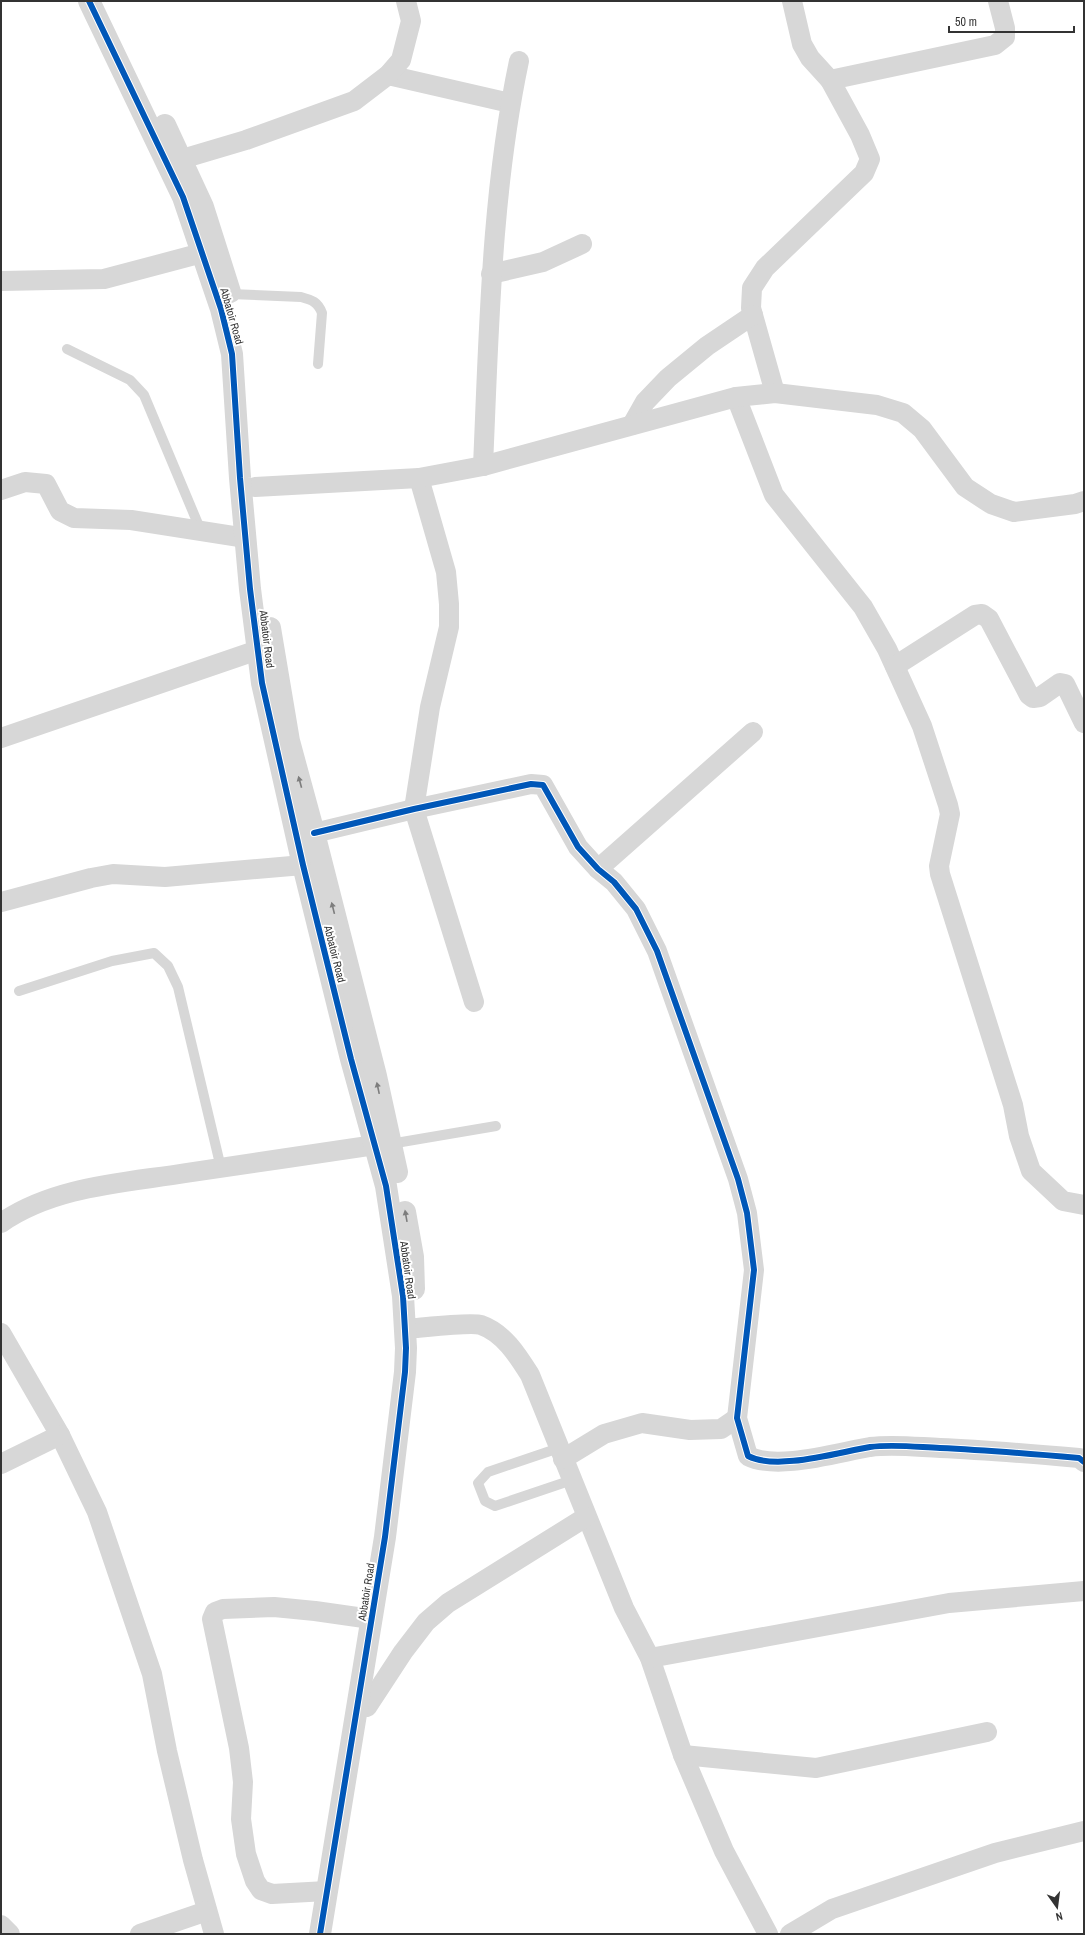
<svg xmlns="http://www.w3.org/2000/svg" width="1085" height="1935" font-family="'Archivo Narrow',sans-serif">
  <rect width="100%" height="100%" fill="#fff"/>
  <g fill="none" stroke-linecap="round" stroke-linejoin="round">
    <g stroke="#d7d7d7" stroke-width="10">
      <path d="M230 294 301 297C312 300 318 302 322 313L318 364"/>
      <polyline points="67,349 130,380 144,395 201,531"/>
      <polyline points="19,991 112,961 154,953 168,966 178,987 221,1168"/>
      <polyline points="390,1144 496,1126"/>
      <polyline points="559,1448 488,1472 478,1483 485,1501 495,1506 572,1480"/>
    </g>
    <g stroke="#d7d7d7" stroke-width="20">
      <polyline points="388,75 510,103"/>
      <polyline points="830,80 995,45 1005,37 1005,28 998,1"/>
      <polyline points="182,159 246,140 354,101 388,75 401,60 411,21 406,1"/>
      <polyline points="491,274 543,262 582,244"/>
      <polyline points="1,281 104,279 202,253"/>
      <polyline points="775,393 751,308 752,288 765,268 864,173 870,159 860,135 830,80 810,58 802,44 792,1"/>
      <polyline points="736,397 774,495 863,607 887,649 922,726 948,805 950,814 939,866 940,874 1013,1105 1019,1136 1031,1171 1063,1201 1084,1205"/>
      <polyline points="632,425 645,402 668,378 707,346 753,315"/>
      <path d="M483 466C489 331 491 194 519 61"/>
      <polyline points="419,478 446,572 449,604 449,627 430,707 414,809 474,1002"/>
      <polyline points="255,487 419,478 483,466 736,397 775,393 877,405 903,413 922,429 965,487 991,504 1014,512 1075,504 1084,501"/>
      <polyline points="1,490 25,482 46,484 60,511 74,518 131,520 246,538"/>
      <polyline points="895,666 975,615 982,614 989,619 1029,695 1033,698 1040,697 1060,683 1065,684 1084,723"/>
      <polyline points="1,738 258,650"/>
      <path d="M314 833 414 809 531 784 543 785 578 847 598 869 614 882 636 909 657 951 738 1179 747 1213 754 1270 737 1418 748 1456C777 1471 839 1452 870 1447 893 1444 917 1447 940 1448 987 1450 1033 1454 1079 1458L1084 1462"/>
      <polyline points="598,869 753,732"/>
      <polyline points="1,902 91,878 113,874 165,877 303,865"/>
      <path d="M1 1223C54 1186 124 1183 186 1173 249 1164 312 1154 375 1145"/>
      <path d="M416 1328C428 1327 472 1322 481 1325 504 1333 518 1356 530 1375L624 1608 650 1658 683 1755 724 1851 768 1934"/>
      <polyline points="1,1333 60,1435 97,1512 152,1674 167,1751 193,1860 214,1934"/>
      <polyline points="563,1459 604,1434 642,1423 690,1430 721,1429 737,1418"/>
      <polyline points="1,1464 60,1435"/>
      <polyline points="650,1658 949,1603 1084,1591"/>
      <polyline points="367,1707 403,1652 426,1622 448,1603 586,1517"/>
      <polyline points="683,1755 816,1768 987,1732"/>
      <polyline points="327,1891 272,1894 261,1890 255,1881 246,1854 241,1819 243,1782 239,1748 212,1619 215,1612 223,1609 274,1607 315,1611 371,1619"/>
      <polyline points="1,1925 10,1934"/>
      <polyline points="140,1934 207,1911"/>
      <polyline points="790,1934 832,1909 995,1853 1084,1831"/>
    </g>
    <g stroke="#d7d7d7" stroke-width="22">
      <polyline points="89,1 183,197 221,309 232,354 240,478 250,589 262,683 303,865 351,1059 386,1186 403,1296 406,1348 405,1372 385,1537 320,1934"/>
      <polyline points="165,125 203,207 230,292"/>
      <polyline points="270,628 289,741 314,833 376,1076 397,1172"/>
      <polyline points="405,1212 413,1257 414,1289"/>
    </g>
    <defs>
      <g id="cycleway">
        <polyline points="89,1 183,197 221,309 232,354 240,478 250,589 262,683 303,865 351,1059 386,1186 403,1296 406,1348 405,1372 385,1537 320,1934"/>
        <path d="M314 833 414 809 531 784 543 785 578 847 598 869 614 882 636 909 657 951 738 1179 747 1213 754 1270 737 1418 748 1456C777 1471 839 1452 870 1447 893 1444 917 1447 940 1448 987 1450 1033 1454 1079 1458L1084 1462"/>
      </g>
    </defs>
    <use href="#cycleway" stroke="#fff" stroke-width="8"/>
    <use href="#cycleway" stroke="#0057b8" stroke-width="6"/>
  </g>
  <defs><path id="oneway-solid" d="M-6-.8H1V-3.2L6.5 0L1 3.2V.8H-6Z"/></defs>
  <g fill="#7d7d7d">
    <use href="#oneway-solid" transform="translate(300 782) rotate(-105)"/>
    <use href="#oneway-solid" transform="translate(333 908) rotate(-104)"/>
    <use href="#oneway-solid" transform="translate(378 1088) rotate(-102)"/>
    <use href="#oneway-solid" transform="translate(406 1216) rotate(-100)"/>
  </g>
  <g text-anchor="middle" stroke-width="4" stroke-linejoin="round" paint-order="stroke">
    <g font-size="11" fill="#333" stroke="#fff">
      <text transform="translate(232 316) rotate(74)" y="4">Abbatoir Road</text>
      <text transform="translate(267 639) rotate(83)" y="4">Abbatoir Road</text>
      <text transform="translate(335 954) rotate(76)" y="4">Abbatoir Road</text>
      <text transform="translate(408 1270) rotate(82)" y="4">Abbatoir Road</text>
      <text transform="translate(366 1592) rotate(-81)" y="4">Abbatoir Road</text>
    </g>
  </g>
  <rect width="1085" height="1935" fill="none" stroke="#333333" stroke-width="4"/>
  <g transform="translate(1057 1907) rotate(166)" stroke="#ffffff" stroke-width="3" paint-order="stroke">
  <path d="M0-3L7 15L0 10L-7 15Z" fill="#333333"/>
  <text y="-6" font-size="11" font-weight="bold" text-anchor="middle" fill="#333333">N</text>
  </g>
  <path d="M949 26v6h125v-6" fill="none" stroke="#333333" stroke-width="2"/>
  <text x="955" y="26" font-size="12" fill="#333333" stroke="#ffffff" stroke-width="3" paint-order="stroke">50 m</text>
</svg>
